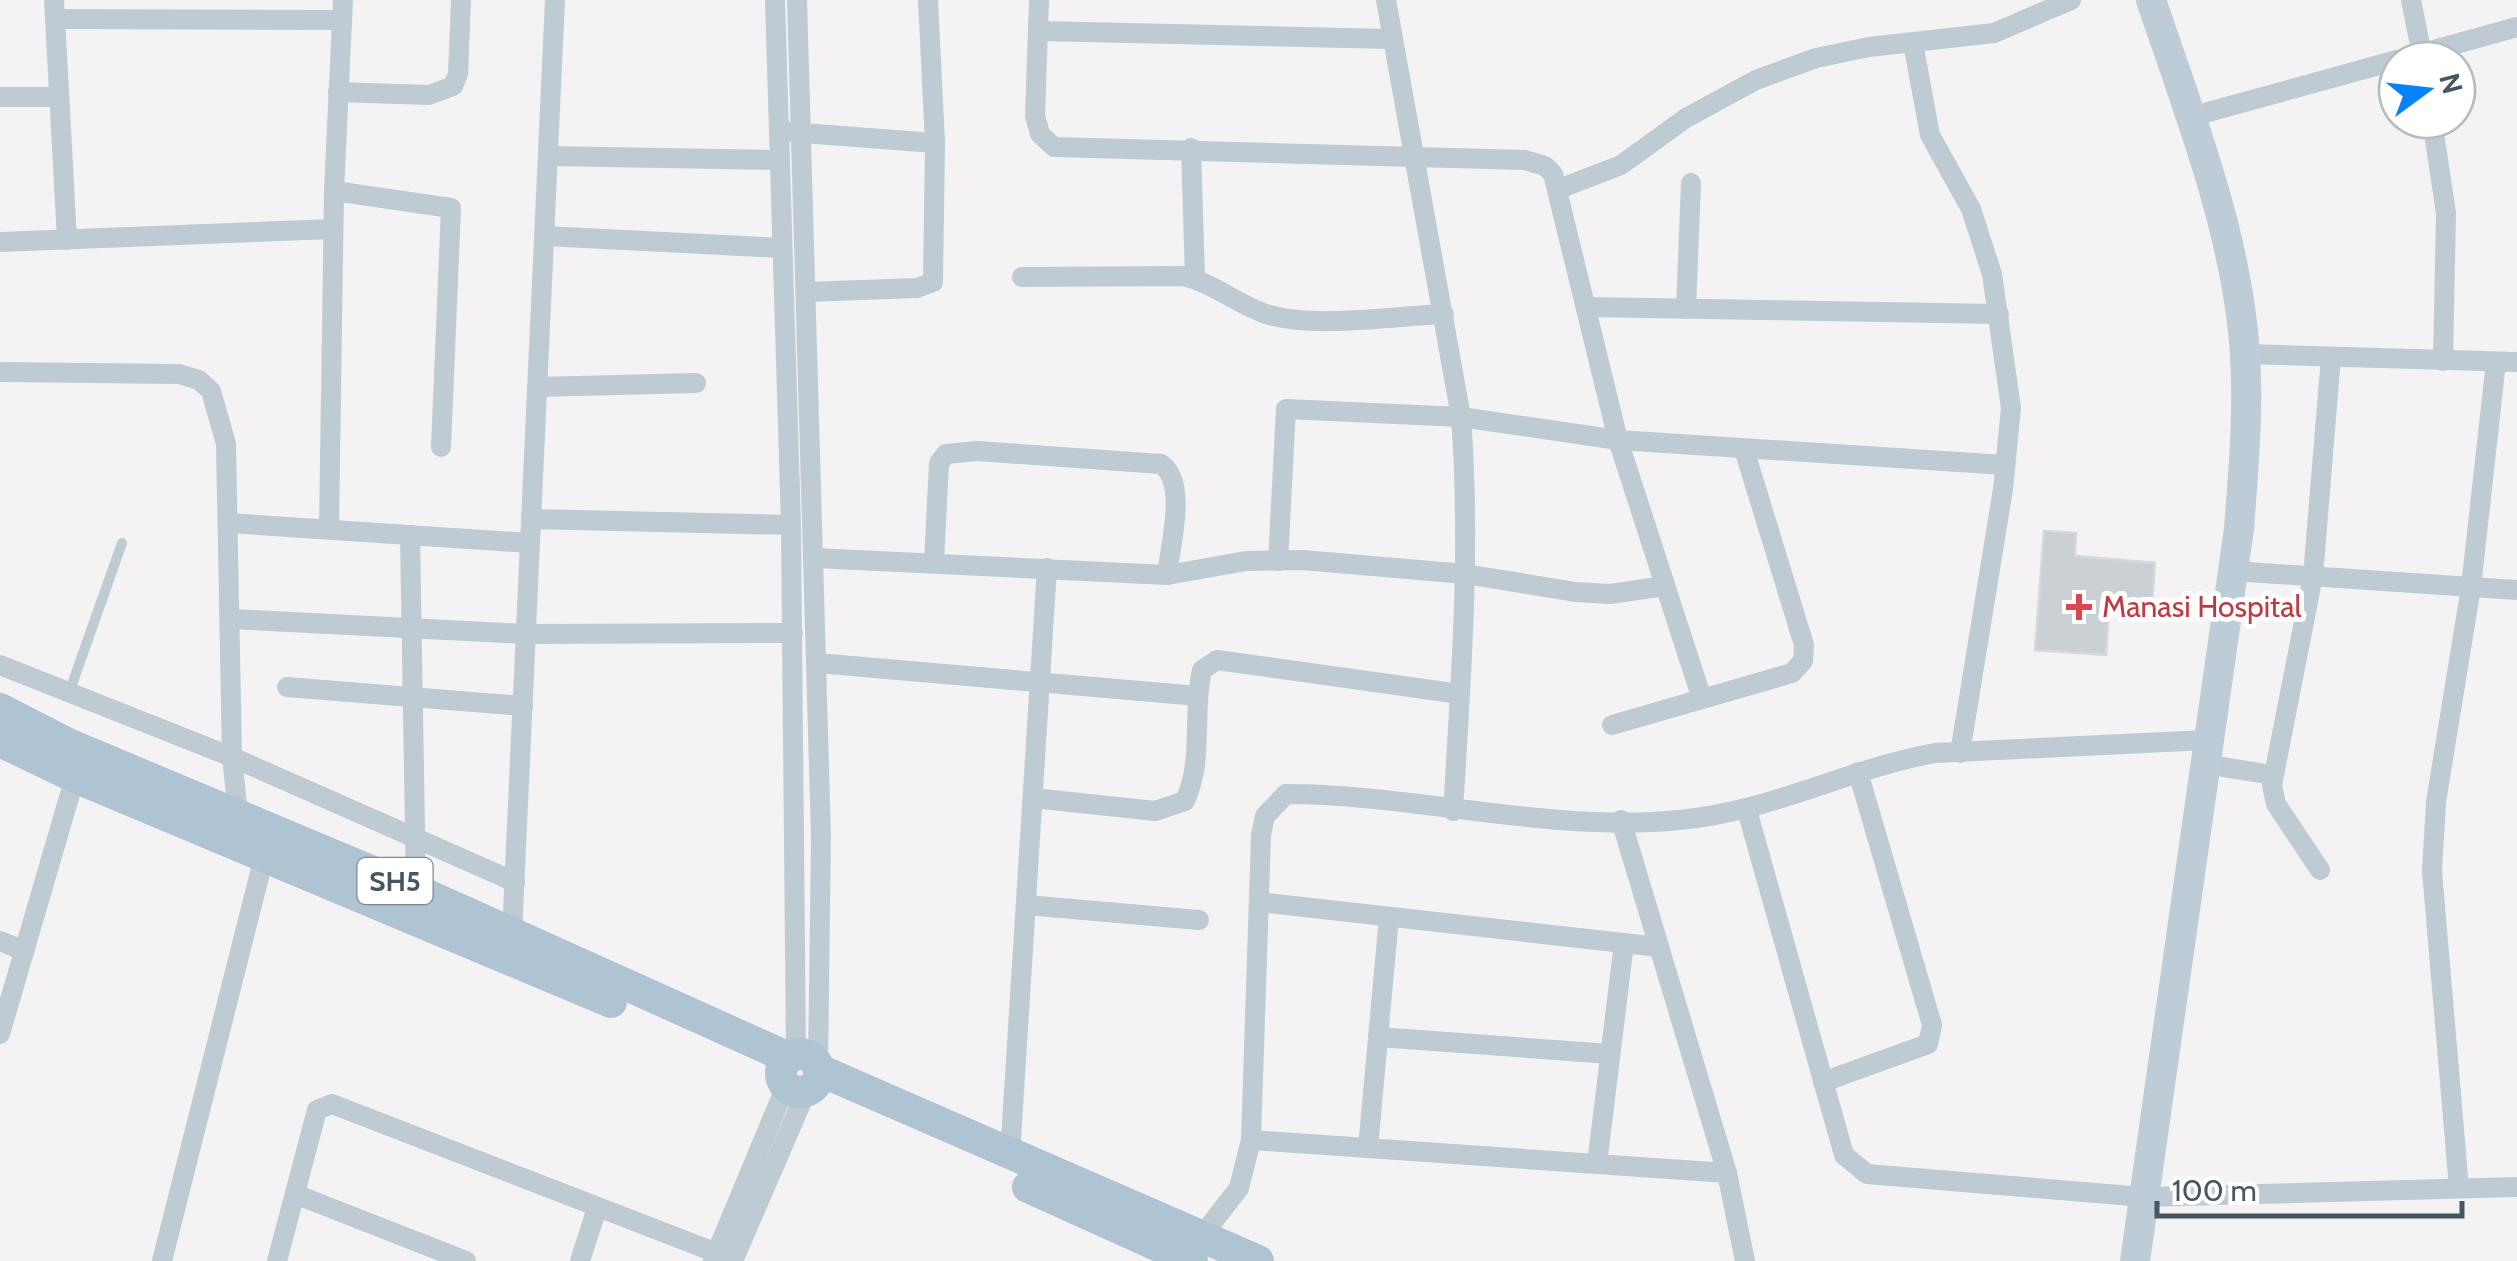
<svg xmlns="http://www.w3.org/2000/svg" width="2517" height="1261" font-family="Cabin,sans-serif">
  <rect width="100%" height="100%" fill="#f4f2f2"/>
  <polygon fill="#cbd0d5" stroke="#d5d8de" stroke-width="2.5" points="2044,531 2076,533 2075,556 2155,563 2151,615 2109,612 2106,655 2035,650"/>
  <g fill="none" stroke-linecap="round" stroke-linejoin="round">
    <polyline stroke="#becbd3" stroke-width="10" points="69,693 122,543"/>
    <g stroke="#becbd3" stroke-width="20">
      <polyline points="54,0 67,240"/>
      <polyline points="775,0 791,525 796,1055"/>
      <polyline points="797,0 821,837 818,1065"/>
      <polyline points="1039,0 1035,116 1040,134 1054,147 1525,160 1545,166 1553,174 1618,440 1702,699"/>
      <path d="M1386 0 1461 417C1471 548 1461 680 1453 811"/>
      <polyline points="2411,0 2423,60"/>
      <polyline points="55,19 342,20"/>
      <polyline points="1040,31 1391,39"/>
      <polyline points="1913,43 1930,135 1971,209 1992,274 2011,408 2003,489 1960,753"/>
      <polyline points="2398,60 2517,27"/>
      <polyline points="338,92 429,95 453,86 458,74 461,0"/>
      <polyline points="0,97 59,97"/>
      <polyline points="2190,117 2397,60"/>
      <polyline points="2432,120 2446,213 2443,361"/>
      <polyline points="789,132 935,143"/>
      <polyline points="1191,148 1195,278"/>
      <polyline points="548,156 778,160"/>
      <polyline points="1559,189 1621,165 1686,118 1756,80 1816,58 1869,47 1994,33 2071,0"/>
      <polyline points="334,191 451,208 441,447"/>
      <polyline points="545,236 781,248"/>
      <polyline points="0,242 333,229"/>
      <path d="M1022 277 1183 276C1214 283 1236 304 1266 314 1314 329 1393 316 1444 314"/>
      <polyline points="807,292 917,288 933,282 935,143 928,0"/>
      <polyline points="1586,307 1999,314"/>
      <polyline points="1686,309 1691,183"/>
      <polyline points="2244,354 2517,362"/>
      <polyline points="0,372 179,374 199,380 211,391 226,444 232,757 238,814"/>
      <polyline points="537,387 696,383"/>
      <polyline points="531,519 791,525"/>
      <polyline points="229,523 530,543"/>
      <polyline points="329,529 334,191 343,0"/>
      <polyline points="410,535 416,890"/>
      <polyline points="815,558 1167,575 1246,561 1303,560 1465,574 1575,592 1610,594 1665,586"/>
      <polyline points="1278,561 1286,409 1461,417 1618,440 2005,465"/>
      <path d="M934 562 939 463 946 454 977 451 1161 464C1188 482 1170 546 1167 575"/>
      <polyline points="2233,571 2517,590"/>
      <polyline points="232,619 526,634 793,633"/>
      <polyline points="817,663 1198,696"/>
      <polyline points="0,665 232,757 515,882"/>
      <polyline points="287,687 523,706"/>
      <polyline points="1612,725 1792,673 1803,661 1804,645 1744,449"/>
      <polyline points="2204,764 2272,775"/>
      <path d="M1033 798 1155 811 1185 801C1204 760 1192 713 1202 670L1217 660 1460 694"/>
      <polyline points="1747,810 1844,1155 1867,1174 2144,1197 2517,1187"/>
      <polyline points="1621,820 1727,1173 1745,1261"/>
      <polyline points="2320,870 2276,804 2272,785 2313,576 2331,357"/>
      <polyline points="1259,902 1659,947"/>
      <polyline points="1026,905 1199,920"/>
      <polyline points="512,934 555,0"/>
      <polyline points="0,941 22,950"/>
      <polyline points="0,1034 75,777"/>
      <polyline points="1378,1037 1610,1054"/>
      <polyline points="1823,1082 1928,1044 1932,1025 1858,772"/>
      <polyline points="1251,1140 1727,1173"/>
      <polyline points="1368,1148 1389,917"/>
      <polyline points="1010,1155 1047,568"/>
      <polyline points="1597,1164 1624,943"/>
      <polyline points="2459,1188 2432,871 2436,802 2471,587 2496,362"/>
      <polyline points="295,1194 466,1261"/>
      <path d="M1201 1237 1239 1188 1251 1140 1261 835 1265 816 1286 794C1414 794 1550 833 1679 820 1770 812 1847 769 1935 753L2207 740"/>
      <polyline points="162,1261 267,845"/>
      <polyline points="277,1261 317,1110 332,1104 717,1253"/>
      <polyline points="580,1261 597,1208"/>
      <polyline points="713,1261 786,1086"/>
      <polyline points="733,1261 806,1092"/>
    </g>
    <path stroke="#beccd7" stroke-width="30" d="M2135 1261 2239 529C2244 463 2250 398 2243 331 2231 218 2187 107 2151 0"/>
    <g stroke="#afc4d3" stroke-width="32">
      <polyline points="0,709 68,744 416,890 789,1058"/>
      <polyline points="0,741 75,777 611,1002"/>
      <circle cx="800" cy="1073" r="19"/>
      <polyline points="819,1070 1258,1261"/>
      <polyline points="1028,1187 1192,1261"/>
    </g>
  </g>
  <path fill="#e0444e" stroke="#fff" stroke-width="4" d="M2074 592h10v10h10v10h-10v10h-10v-10h-10v-10h10z"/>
  <g text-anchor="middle" stroke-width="10" stroke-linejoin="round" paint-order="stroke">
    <rect fill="#fff" stroke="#7e8991" stroke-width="2.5" x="357.5" y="858" width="75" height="46" rx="8"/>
    <g font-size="28" font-weight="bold" fill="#475762">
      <text x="395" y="891">SH5</text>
    </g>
    <g font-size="30" fill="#be3a42" stroke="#fff" text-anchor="start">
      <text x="2102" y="617">Manasi Hospital</text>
    </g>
  </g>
  <g transform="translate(2427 90) rotate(75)"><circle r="48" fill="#ffffff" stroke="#b5bcc0" stroke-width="2.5"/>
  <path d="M0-8L18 38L0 25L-18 38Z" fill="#0583fc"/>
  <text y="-15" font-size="28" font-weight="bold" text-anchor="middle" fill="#475762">N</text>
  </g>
  <path d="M2157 1201v15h305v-15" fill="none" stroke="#475762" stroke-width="5"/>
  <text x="2172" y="1201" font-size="30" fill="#475762" stroke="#ffffff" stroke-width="8" paint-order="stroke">100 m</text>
</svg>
